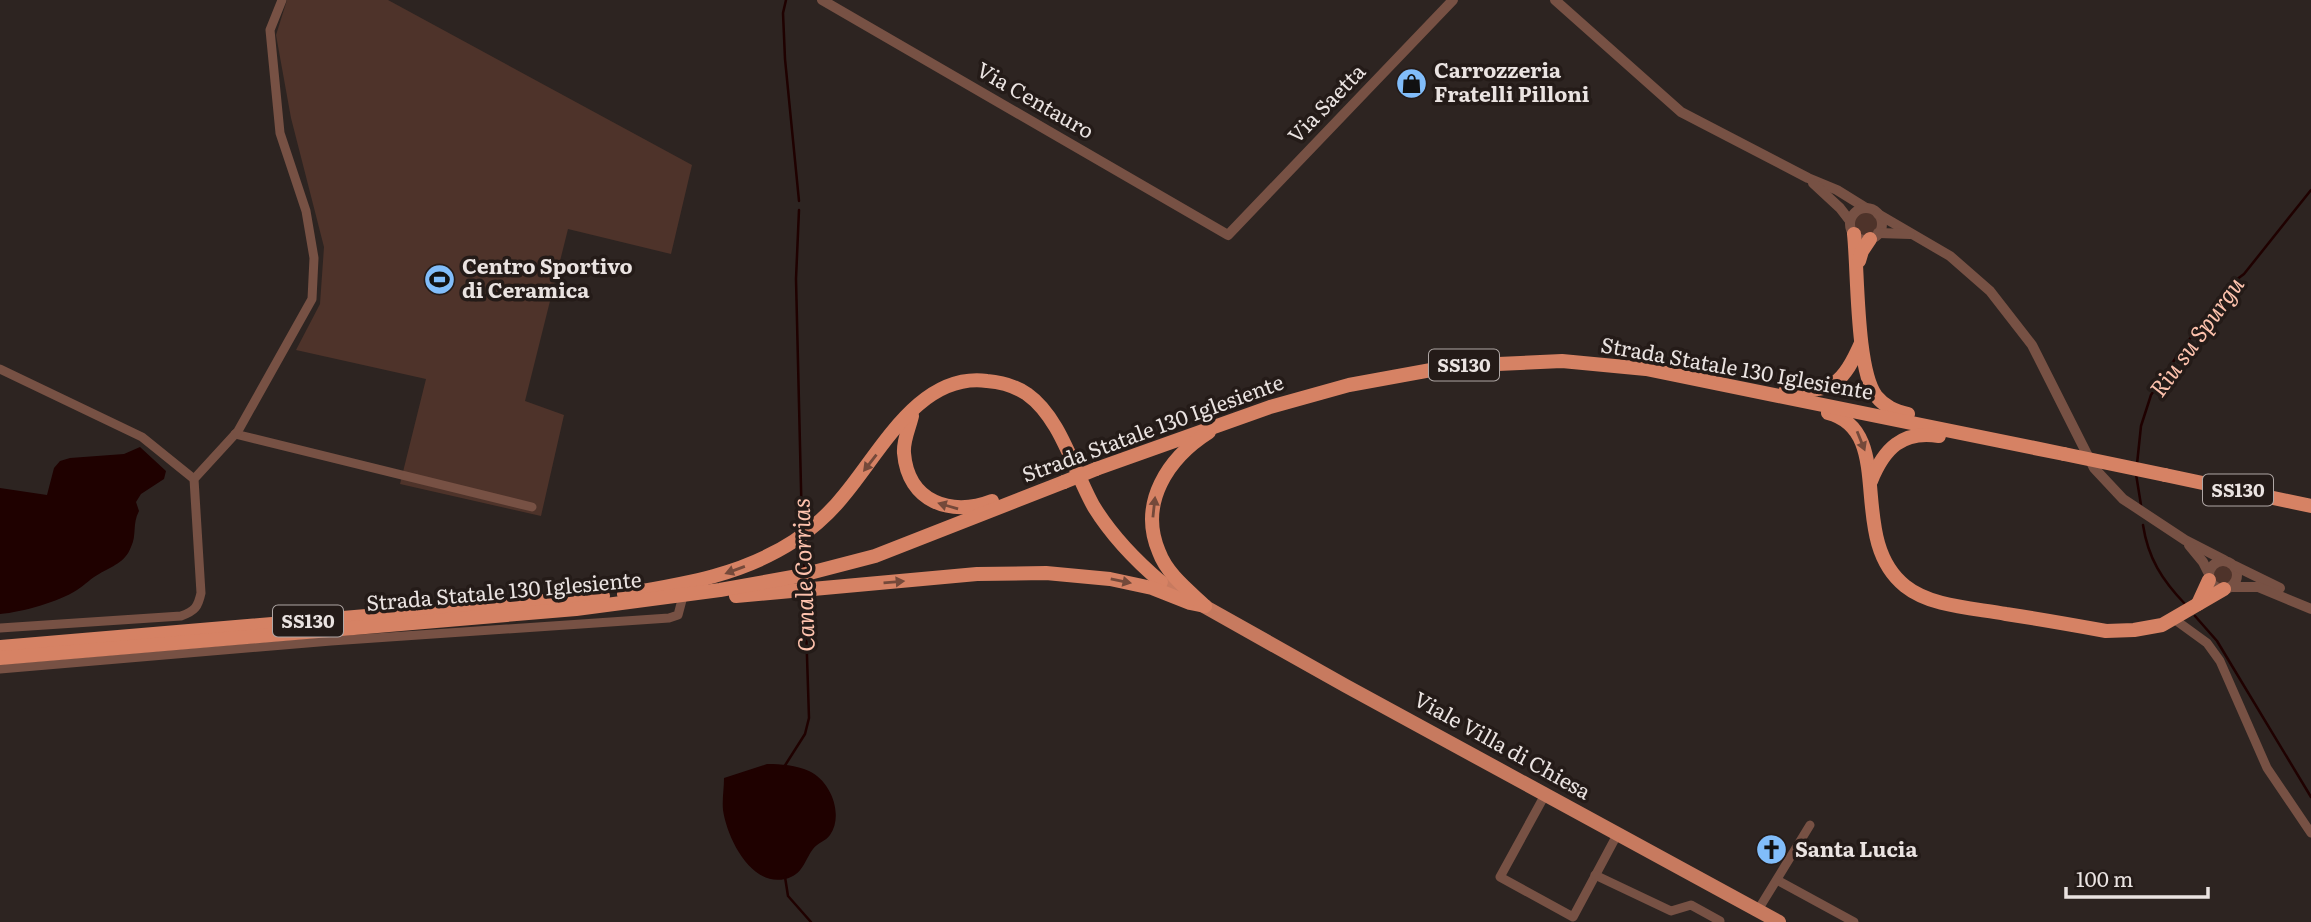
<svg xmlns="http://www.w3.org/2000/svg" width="2311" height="922" font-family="Literata,serif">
  <rect width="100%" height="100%" fill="#2d2421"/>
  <g fill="#4e332a">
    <polygon points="287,0 388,0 692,165 671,254 568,229 525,401 564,415 541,516 400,484 426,379 296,350 320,304 324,247 291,118 276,35"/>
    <circle cx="1866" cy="223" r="12"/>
    <circle cx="2223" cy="574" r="12"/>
  </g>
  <g fill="#1f0100">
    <path d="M140 447 166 471 164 479 141 494 136 502 139 511C132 524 137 535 131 547 125 563 112 566 99 574 91 578 85 585 77 590 58 602 23 612 0 614V488L47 495 54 468 60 461 70 458 124 454Z"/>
    <path d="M767 764C781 764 796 765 809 771 831 781 844 815 830 835 826 841 817 843 813 849 804 861 803 875 785 879 751 887 727 838 723 810 722 800 724 789 724 778Z"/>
  </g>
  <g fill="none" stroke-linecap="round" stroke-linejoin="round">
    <g stroke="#1f0100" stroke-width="2.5">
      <polyline points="786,0 783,13 785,59 799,201"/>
      <polyline points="799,210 796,279 802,529"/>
      <polyline points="2137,464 2141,426 2151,395 2181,350 2236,280 2244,274 2311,190"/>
      <polyline points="2136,474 2141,505"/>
      <path d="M2143 525C2148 558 2162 580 2185 604"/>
      <polyline points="802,543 804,571"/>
      <polyline points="2195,616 2217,641 2311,797"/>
      <polyline points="784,767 805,734 809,718 805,595"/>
      <polyline points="785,877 788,896 811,922"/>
    </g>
    <g stroke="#775144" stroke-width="9">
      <polyline points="0,369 142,437 194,479"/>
      <polyline points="235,434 532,507"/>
      <polyline points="2174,619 2207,643 2220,661 2267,768 2311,833"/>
      <path d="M0 628 181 616C195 611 198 607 201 593L194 479 238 431 312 299 314 258 306 211 280 133 270 30 282 0"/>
      <polyline points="0,669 331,641 669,618 678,615 682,600"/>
      <polyline points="1546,793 1500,877 1573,917 1618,833"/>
      <polyline points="1595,875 1671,911 1691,905 1720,921"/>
      <polyline points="1777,880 1854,922"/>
      <polyline points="1758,910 1810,825"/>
    </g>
    <g stroke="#775144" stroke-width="10">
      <polyline points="822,0 1228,235 1453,0"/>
      <polyline points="1555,0 1681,112 1808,178 1837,190 1866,208"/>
      <polyline points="1813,183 1840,208 1850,221"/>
      <circle cx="1866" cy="224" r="16"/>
      <polyline points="1878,214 1950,256 1990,291 2032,345 2094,468 2123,499 2185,540 2224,560"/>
      <polyline points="1878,233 1910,234"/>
      <polyline points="2189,545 2203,562 2208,572"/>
      <circle cx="2223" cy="575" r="14"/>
      <polyline points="2235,566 2280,588"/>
      <polyline points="2230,587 2258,587 2311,609"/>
    </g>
    <polyline stroke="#c77a5f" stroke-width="14" points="1161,582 1346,686 1779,922"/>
    <g stroke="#d68264" stroke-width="14">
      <path d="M1854 234C1858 271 1856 369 1876 396 1885 407 1895 411 1908 414"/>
      <polyline points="1859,261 1862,251 1870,239"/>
      <path d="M1786 389C1832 396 1844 381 1861 343"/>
      <path d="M1828 413C1898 431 1845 538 1905 586 1931 607 1974 608 2006 614 2039 619 2073 625 2106 631L2134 630 2162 625 2224 589"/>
      <path d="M912 416C909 429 903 440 904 453 908 502 951 517 992 501"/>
      <polyline points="1096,469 1270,407 1349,385 1453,366 1562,361 1646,369 2064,454"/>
      <polyline points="2165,475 2311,506"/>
      <path d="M1871 481C1884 449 1902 430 1939 436"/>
      <path d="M624 594C684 584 742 575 794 541 813 528 831 512 845 494 881 451 920 372 987 381 1001 382 1015 386 1027 394 1061 418 1074 472 1094 507 1112 536 1135 560 1161 582"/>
      <polyline points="736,596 977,574 1046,573 1110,579 1152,588 1190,603 1205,606"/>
      <polyline points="2198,604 2209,580"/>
      <path d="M1205 606C1188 590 1167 574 1159 552 1138 503 1168 458 1209 432"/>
      <polyline points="0,647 603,596"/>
      <polyline points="0,658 576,609 720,590 798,576 875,556 1064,482"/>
    </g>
    <g stroke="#d68264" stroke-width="14">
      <polyline points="2064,454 2165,475"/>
      <polyline points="1064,482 1096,469"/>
    </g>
  </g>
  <defs><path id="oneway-solid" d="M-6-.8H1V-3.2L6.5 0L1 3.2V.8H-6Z" transform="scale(1.75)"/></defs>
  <g fill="#74493a">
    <use href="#oneway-solid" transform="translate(1861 441) rotate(68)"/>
    <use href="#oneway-solid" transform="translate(870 463) rotate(128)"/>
    <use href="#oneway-solid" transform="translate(948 506) rotate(-164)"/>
    <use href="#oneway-solid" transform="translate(1154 507) rotate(-84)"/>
    <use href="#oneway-solid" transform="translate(735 570) rotate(160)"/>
    <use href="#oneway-solid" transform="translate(1121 581) rotate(12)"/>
    <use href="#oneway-solid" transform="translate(894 582) rotate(-5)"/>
  </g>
  <defs>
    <symbol id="shop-disc" viewBox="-11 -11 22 22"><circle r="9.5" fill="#81bdfa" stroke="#241b18"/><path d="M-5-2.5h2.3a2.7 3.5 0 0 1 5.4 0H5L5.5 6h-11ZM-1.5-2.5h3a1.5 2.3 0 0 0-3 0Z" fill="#111"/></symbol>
    <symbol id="stadium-disc" viewBox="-11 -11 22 22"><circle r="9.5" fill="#81bdfa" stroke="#241b18"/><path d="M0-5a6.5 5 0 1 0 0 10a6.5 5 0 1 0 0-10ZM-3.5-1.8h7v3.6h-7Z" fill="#111"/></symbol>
    <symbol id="church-disc" viewBox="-11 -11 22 22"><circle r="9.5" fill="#81bdfa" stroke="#241b18"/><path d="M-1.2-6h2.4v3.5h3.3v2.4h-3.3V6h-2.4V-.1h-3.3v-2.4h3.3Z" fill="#111"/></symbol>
  </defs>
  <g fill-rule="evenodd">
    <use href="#shop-disc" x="1394" y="66" width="35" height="35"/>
    <use href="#stadium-disc" x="422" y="262" width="35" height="35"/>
    <use href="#church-disc" x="1754" y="832" width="35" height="35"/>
  </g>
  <g text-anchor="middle" stroke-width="7" stroke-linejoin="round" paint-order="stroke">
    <g fill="#241b18" stroke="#afa7a5" stroke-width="2">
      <rect x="1429" y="349.5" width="70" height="31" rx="5"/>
      <rect x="2203" y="474.5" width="70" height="31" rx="5"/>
      <rect x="273" y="605.5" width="70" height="31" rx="5"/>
    </g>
    <g font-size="19" font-weight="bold" fill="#eae3e1">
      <text x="1464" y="372">SS130</text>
      <text x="2238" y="497">SS130</text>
      <text x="308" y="628">SS130</text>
    </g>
    <g font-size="21" font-weight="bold" fill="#eae3e1" stroke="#241b18" text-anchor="start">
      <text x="1434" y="78">Carrozzeria<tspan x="1434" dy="24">Fratelli Pilloni</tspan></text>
      <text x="462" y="274">Centro Sportivo<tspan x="462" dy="24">di Ceramica</tspan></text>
      <text x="1795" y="857">Santa Lucia</text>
    </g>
    <g font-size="21" fill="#eae3e1" stroke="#241b18">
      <text transform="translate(1035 101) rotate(30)" y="7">Via Centauro</text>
      <text transform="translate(1327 104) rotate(-46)" y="7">Via Saetta</text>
      <text transform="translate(1737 369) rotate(10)" y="7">Strada Statale 130 Iglesiente</text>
      <text transform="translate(1153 429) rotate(-20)" y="7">Strada Statale 130 Iglesiente</text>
      <text transform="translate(504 592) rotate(-5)" y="7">Strada Statale 130 Iglesiente</text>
      <text transform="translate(1502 746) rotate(29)" y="7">Viale Villa di Chiesa</text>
    </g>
    <g font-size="23" font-style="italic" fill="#fdc2ad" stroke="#241b18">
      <text transform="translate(2197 337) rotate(-54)" y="8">Riu su Spurgu</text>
      <text transform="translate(804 575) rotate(-92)" y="8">Canale Corrias</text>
    </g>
  </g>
  <path d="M2066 887v10h142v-10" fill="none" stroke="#eae3e1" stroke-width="3.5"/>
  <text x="2076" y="887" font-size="21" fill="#eae3e1" stroke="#241b18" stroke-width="5" paint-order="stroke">100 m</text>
</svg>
